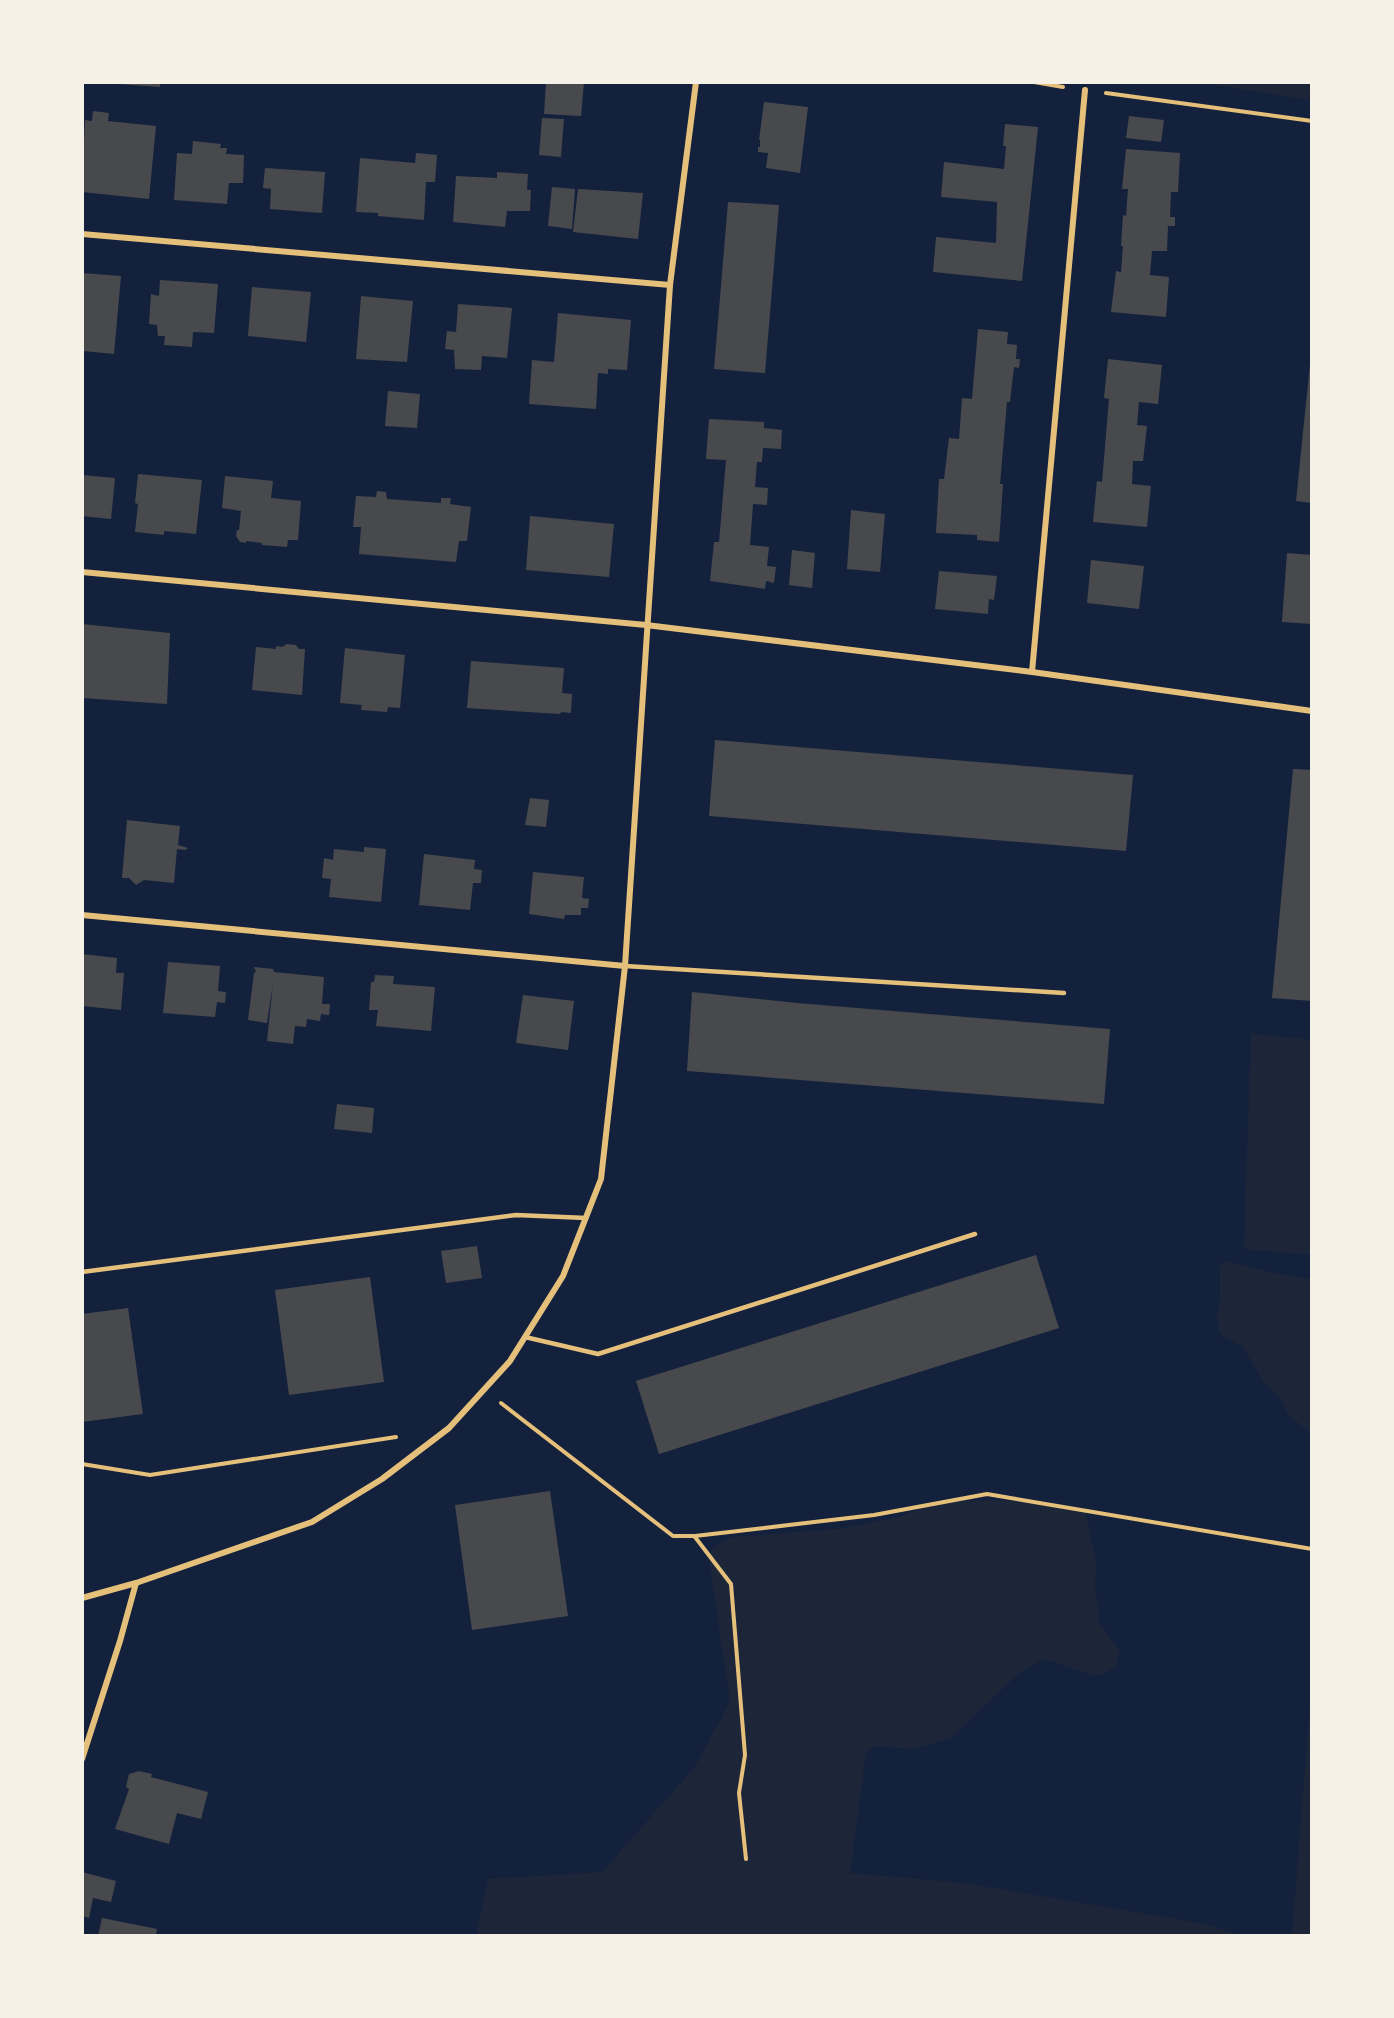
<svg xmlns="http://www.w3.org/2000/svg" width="1394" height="2018" font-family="Barlow,sans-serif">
  <rect width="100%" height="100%" fill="#14213d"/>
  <g fill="#1d2539">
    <polygon points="1201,83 1311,83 1311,100"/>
    <polygon points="1251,1033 1311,1040 1311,1255 1244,1249"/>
    <polygon points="1225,1261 1274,1273 1311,1279 1311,1433 1289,1416 1280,1398 1264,1382 1242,1346 1223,1337 1219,1330 1217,1319 1220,1299 1220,1265"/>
    <path d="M1004 1500 1085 1510 1096 1561 1095 1586 1100 1625 1119 1649 1116 1667 1102 1674 1094 1676 1044 1659 1018 1674 950 1739 911 1749 875 1746 866 1752 850 1873 964 1883 1201 1923 1241 1935 476 1936 488 1879 602 1872 694 1768 730 1702 709 1558C711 1546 722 1542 732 1537L846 1528 899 1517 933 1504 952 1501Z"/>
    <polygon points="1311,1690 1311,1935 1292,1935"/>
  </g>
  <g fill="#48494c">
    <polygon points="117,82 160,82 160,87 117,84"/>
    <polygon points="546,82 584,82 581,116 544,114"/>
    <polygon points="764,102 808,107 800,173 766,168 768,153 758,152 758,147 760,147 760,140 759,140"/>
    <polygon points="93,111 109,113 108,121 156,126 149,199 82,192 85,120 92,121"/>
    <polygon points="1129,116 1164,120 1161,142 1126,138"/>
    <polygon points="542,118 564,119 561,157 539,155"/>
    <polygon points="1005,124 1038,127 1022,281 933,272 936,237 996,243 997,202 941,197 944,162 1004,169 1006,146 1003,146"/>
    <polygon points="193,141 221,144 220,148 227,148 226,154 244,155 243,183 229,183 227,204 174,200 177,153 192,154"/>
    <polygon points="1126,149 1180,153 1178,192 1171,192 1170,217 1175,217 1175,226 1168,226 1167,251 1152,251 1150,275 1169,277 1166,317 1111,312 1116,271 1121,272 1123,246 1121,246 1122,231 1123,215 1126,216 1128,189 1122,189"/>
    <polygon points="416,153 437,155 435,182 426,182 424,220 378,216 378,213 356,212 360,158 415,163"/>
    <polygon points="265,168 325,172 322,213 270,209 271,189 263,188"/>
    <polygon points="497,172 528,174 527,190 531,190 530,211 507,211 505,227 453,222 456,176 497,178"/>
    <polygon points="552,187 575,189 572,229 548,226"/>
    <polygon points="578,189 643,193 638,239 573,232"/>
    <polygon points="728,202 779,205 765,373 714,369"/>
    <polygon points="82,273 121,276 114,354 83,351"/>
    <polygon points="160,280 218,284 214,333 193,332 192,347 164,345 165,336 158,336 157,325 149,324 151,294 159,296"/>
    <polygon points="252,287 311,292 306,342 248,336"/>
    <polygon points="361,296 413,301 407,362 356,359"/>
    <polygon points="458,304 512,308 507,358 482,356 481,370 455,369 454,350 445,349 447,331 456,332"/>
    <polygon points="558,313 631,320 627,370 608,369 608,374 598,373 596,409 529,404 532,360 554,362"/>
    <polygon points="978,329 1008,332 1007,344 1017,345 1016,359 1020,359 1019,368 1014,367 1010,402 1007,402 1000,484 1003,484 999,542 977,540 977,535 936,533 939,479 944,479 949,438 959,439 962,398 972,399"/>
    <polygon points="1108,359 1162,365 1158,404 1139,402 1137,425 1147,426 1143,461 1133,461 1132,484 1151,486 1147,527 1093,522 1097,481 1102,482 1109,399 1104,398"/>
    <polygon points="1310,364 1312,364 1312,503 1296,501"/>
    <polygon points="388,391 420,394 417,428 385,426"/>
    <polygon points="709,419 764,422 764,428 782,430 781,449 763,448 762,462 757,462 755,487 768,488 767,505 753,504 750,545 769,547 767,566 776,567 774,583 766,581 765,589 710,581 714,542 719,542 726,460 706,459"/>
    <polygon points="138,474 202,480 196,534 164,531 164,535 135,532 138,504 135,503"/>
    <polygon points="82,475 115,478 111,519 82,516"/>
    <polygon points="225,476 273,481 271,498 301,501 298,540 288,540 287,547 262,545 262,543 246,541 246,543 240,542 236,536 237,530 239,530 241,511 222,508"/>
    <polygon points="377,491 386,492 387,499 441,503 441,498 451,498 450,504 471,507 467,541 459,541 456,562 359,554 361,527 353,527 356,496 376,497"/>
    <polygon points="851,510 885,514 880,572 847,569"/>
    <polygon points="530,516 614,524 609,577 526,570"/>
    <polygon points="792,550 815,553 812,588 789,585"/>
    <polygon points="1287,553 1312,555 1312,624 1282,622"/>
    <polygon points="1091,560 1144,566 1139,609 1087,603"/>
    <polygon points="939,571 997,576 994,600 989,599 988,614 935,609"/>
    <polygon points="82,624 170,633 167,704 82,698"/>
    <polygon points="287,644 296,645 299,649 305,649 302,695 252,690 256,647 276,649 276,646 282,647"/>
    <polygon points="345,648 405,655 400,708 388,707 387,712 361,710 362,705 340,703"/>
    <polygon points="471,661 564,668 562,693 572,694 571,713 561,712 560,714 467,708"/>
    <polygon points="715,740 1133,775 1126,851 709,816"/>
    <polygon points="1293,769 1312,770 1312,1001 1272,998"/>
    <polygon points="530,798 549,800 546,827 525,825"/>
    <polygon points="127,820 180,826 178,845 188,848 185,850 177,849 174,883 144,880 136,885 129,878 122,878"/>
    <polygon points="364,847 386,849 381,902 329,897 331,879 322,878 324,858 333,860 334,849 364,852"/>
    <polygon points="424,854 475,860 474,869 482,870 481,883 473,883 470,910 419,905"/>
    <polygon points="533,872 584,877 582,898 589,899 588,908 581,908 581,915 565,915 564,919 529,914"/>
    <polygon points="82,954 117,958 116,973 124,973 121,1010 82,1006"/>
    <polygon points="168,962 220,966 218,991 226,992 225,1003 217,1002 215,1017 163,1013"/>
    <polygon points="254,967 273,969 274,972 324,977 322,1004 330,1004 329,1015 321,1014 320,1021 307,1019 306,1027 295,1026 293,1044 267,1041 273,983 267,1023 248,1020 254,973 256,972"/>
    <polygon points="375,975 394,976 393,984 435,987 431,1031 376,1026 378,1010 369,1010 371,982 374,982"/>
    <polygon points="692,992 797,1003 1110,1029 1104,1104 687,1071"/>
    <polygon points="523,995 574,1001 568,1050 516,1043"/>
    <polygon points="337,1104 374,1108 372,1133 334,1129"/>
    <polygon points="477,1246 482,1278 446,1283 441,1251"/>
    <polygon points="1036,1255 1059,1328 659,1454 636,1381"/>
    <polygon points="370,1277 384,1382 289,1395 275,1290"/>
    <polygon points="128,1308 143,1414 82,1422 82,1314"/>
    <polygon points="550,1491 568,1616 472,1630 455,1505"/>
    <polygon points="139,1771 152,1774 151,1777 208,1792 201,1819 177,1813 169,1844 115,1829 129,1789 126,1787 129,1774"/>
    <polygon points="82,1872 116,1881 111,1902 93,1898 89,1918 82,1916"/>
    <polygon points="102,1918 157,1929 156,1936 98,1936"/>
  </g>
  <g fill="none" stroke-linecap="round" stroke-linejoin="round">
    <g stroke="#e5c07b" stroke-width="4">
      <polyline points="1034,82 1063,87"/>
      <polyline points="1106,93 1312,121"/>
      <polyline points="501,1403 673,1536 695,1536 874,1515 987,1494 1312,1549"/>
      <polyline points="82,1464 150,1475 396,1437"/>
      <polyline points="695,1537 731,1584 745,1755 739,1793 746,1859"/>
    </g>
    <g stroke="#e5c07b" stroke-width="4.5">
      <polyline points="625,966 1064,993"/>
      <polyline points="82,1272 516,1215 586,1218"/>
      <polyline points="525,1337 598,1354 975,1234"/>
    </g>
    <g stroke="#e5c07b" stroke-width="6">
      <polyline points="82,234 670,285"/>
      <polyline points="82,572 646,625 1032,672 1312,711"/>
      <polyline points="1032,672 1085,90"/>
      <polyline points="82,915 625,966"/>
      <polyline points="82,1598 136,1583 312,1522 382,1479 449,1428 510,1361 563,1276 601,1179 625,966 670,285 696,82"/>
      <polyline points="82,1759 120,1641 136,1583"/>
    </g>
  </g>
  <rect width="1394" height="2018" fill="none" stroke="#f6f1e7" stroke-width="168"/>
</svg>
